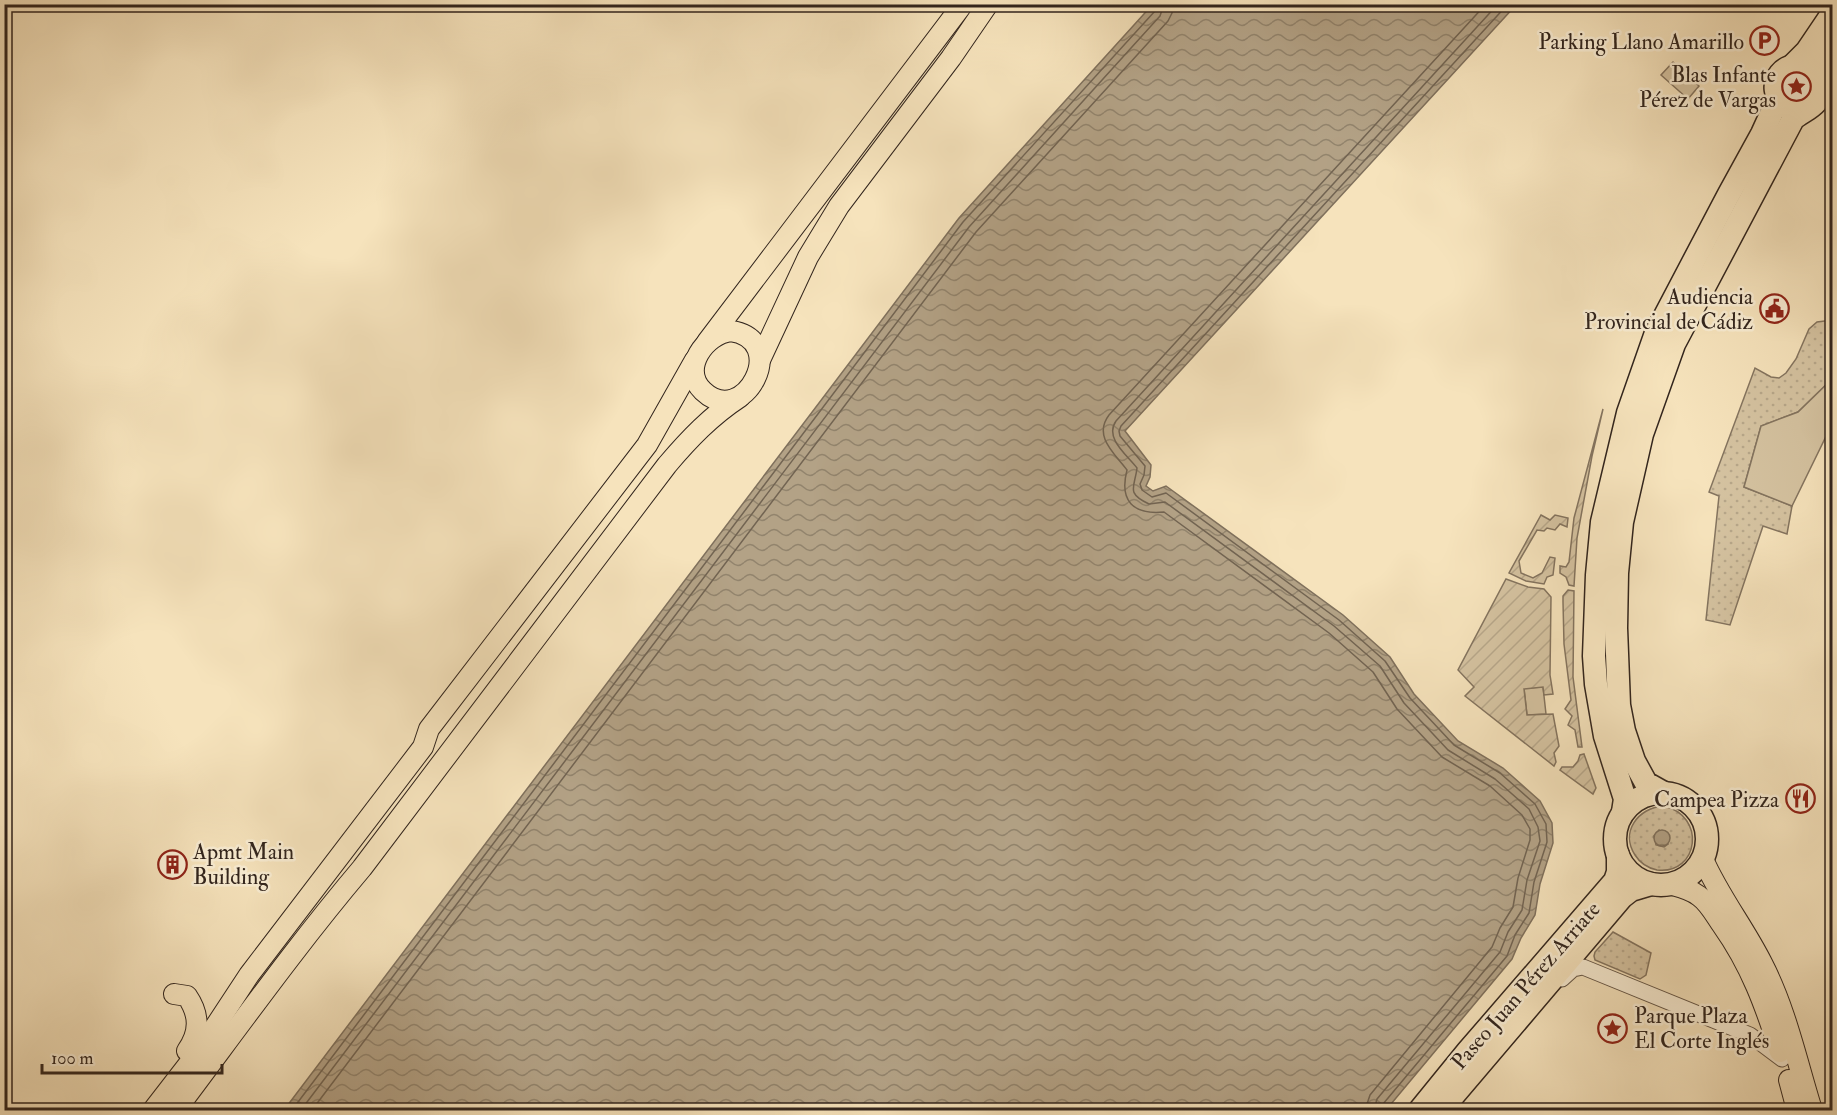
<svg xmlns="http://www.w3.org/2000/svg" width="1837" height="1115" font-family="'IM FELL Double Pica',serif">
  <defs>
    <pattern id="grass-dots" width="8" height="8" patternUnits="userSpaceOnUse" patternTransform="scale(1.5)"><rect width="8" height="8" fill="#d5c3a1"/><path d="M2 2h.1M6 6h.1" fill="none" stroke="#b7a78a" stroke-width="1.8" stroke-linecap="round"/></pattern>
    <pattern id="garden-furrows" width="10" height="10" patternUnits="userSpaceOnUse" patternTransform="scale(1.5)"><rect width="10" height="10" fill="#d5c3a1"/><path d="M-1 1l2-2M0 10L10 0M9 11l2-2" fill="none" stroke="#b7a78a"/></pattern>
    <pattern id="water-waves" width="16" height="10" patternUnits="userSpaceOnUse" patternTransform="scale(1.5)"><rect width="16" height="10" fill="#b3a286"/><path d="M0 5q4-4 8 0t8 0" fill="none" stroke="#92846d"/></pattern>
  </defs>
  <rect width="100%" height="100%" fill="#f6e3bc"/>
  <filter id="stains"><feTurbulence type="fractalNoise" baseFrequency=".00333" numOctaves="4"/><feColorMatrix values="0 0 0 0 .2 0 0 0 0 .09 0 0 0 0 .02 0 0 0 .5 -.17"/></filter>
  <radialGradient id="worn" r=".72"><stop offset=".6" stop-color="#630" stop-opacity="0"/><stop offset="1" stop-color="#630" stop-opacity=".3"/></radialGradient>
  <g fill="url(#grass-dots)" stroke="#84745f" stroke-width="1.5" fill-rule="evenodd">
    <circle cx="1797" cy="88" r="12"/>
    <polygon points="1832,320 1832,379 1798,412 1761,426 1744,487 1792,506 1787,534 1763,526 1730,625 1706,620 1719,496 1709,492 1755,368 1771,377 1779,378 1786,373 1796,359 1809,329 1817,322"/>
    <path d="M1663 806C1707 815 1699 875 1657 870 1648 868 1640 863 1635 855 1620 832 1638 808 1663 806ZM1659 830 1668 844 1664 847 1656 845 1654 836Z"/>
    <polygon points="1613,932 1651,953 1646,975 1640,979 1595,960 1594,956 1595,952"/>
  </g>
  <g fill="#d5c3a1" stroke="#84745f" stroke-width="1.5">
    <polygon points="1673,62 1699,86 1688,99 1661,75"/>
    <polygon points="1832,379 1832,424 1792,506 1744,487 1761,426 1798,412"/>
    <polygon points="1543,687 1546,714 1527,715 1524,688"/>
  </g>
  <g fill="url(#garden-furrows)" stroke="#84745f" stroke-width="1.5">
    <polygon points="1603,409 1592,456 1577,538 1574,586 1569,585 1566,577 1560,573 1560,566 1566,567 1569,562 1574,518"/>
    <polygon points="1541,515 1550,520 1555,515 1568,518 1567,527 1560,524 1555,530 1547,528 1544,531 1537,530 1519,561 1521,573 1533,578 1542,573 1550,557 1555,558 1553,575 1547,577 1544,584 1526,581 1509,573"/>
    <polygon points="1506,579 1528,587 1544,589 1551,597 1550,675 1553,694 1544,695 1543,687 1524,689 1527,715 1553,714 1559,746 1554,753 1556,762 1554,766 1465,696 1474,687 1458,670"/>
    <polygon points="1568,590 1574,591 1573,677 1582,747 1578,747 1575,730 1568,725 1572,716 1565,709 1571,700 1564,644 1563,602 1563,596"/>
    <polygon points="1584,754 1596,788 1593,794 1560,770 1562,767 1573,767 1578,761 1580,755"/>
  </g>
  <g fill="url(#water-waves)" stroke="#7f705c" stroke-width="1.5">
    <polygon points="1153,4 1516,5 1125,431 1151,465 1150,477 1146,486 1153,491 1166,486 1343,615 1390,657 1414,694 1458,741 1503,768 1540,801 1552,823 1553,843 1540,884 1535,915 1521,938 1512,959 1386,1110 284,1110 959,218"/>
    <circle cx="1662" cy="838" r="8"/>
  </g>
  <g fill="none" stroke-linecap="round" stroke-linejoin="round">
    <g stroke="#726452" stroke-width="1.5">
      <polyline points="292,1110 963,222 1155,11 1157,4"/>
      <polyline points="301,1110 969,227 1160,16 1164,4"/>
      <polyline points="312,1110 976,232 1168,21 1172,13 1173,4"/>
      <path d="M1365 1110 1370 1095 1492 947 1500 928 1513 907 1518 878 1530 840V829L1522 815 1490 786 1442 757 1397 709 1373 672 1329 633 1164 512C1133 515 1119 501 1127 470 1114 453 1093 436 1109 415L1486 4"/>
      <path d="M1374 1110 1377 1099 1500 952 1508 932 1522 910 1527 880 1540 841 1538 827 1529 809 1495 779 1448 750 1404 703 1380 666 1334 626 1165 502 1149 504C1125 493 1135 487 1137 468 1127 455 1104 438 1116 421L1498 4"/>
      <polyline points="1381,1110 1383,1104 1507,956 1515,935 1529,913 1534,882 1547,842 1546,824 1535,804 1500,773 1454,745 1410,698 1385,661 1339,620 1166,493 1152,497 1142,490 1140,484 1144,475 1145,466 1120,436 1119,431 1121,426 1508,4"/>
    </g>
    <defs>
      <polyline id="minor" points="1562,979 1573,969 1583,967 1750,1035 1782,1059"/>
      <g id="major">
        <path d="M731 331C791 340 744 430 703 391 680 369 705 334 731 331Z"/>
        <polyline points="707,342 963,4"/>
        <polyline points="760,360 808,257 839,206 951,58 988,4"/>
        <path d="M1703 859C1719 896 1744 927 1762 963 1786 1009 1797 1062 1812 1110"/>
        <path d="M1669 884C1680 887 1690 889 1699 896 1709 903 1715 915 1722 925 1751 966 1765 1005 1780 1052"/>
        <path d="M174 994 187 996C200 1015 200 1032 187 1051"/>
        <polyline points="1789,1080 1797,1110"/>
        <polyline points="153,1110 201,1048 249,975 423,747 429,729 647,445 695,360"/>
        <path d="M176 1110C237 1029 296 946 362 868L667 465C689 439 711 416 740 397"/>
      </g>
      <g id="highway">
        <polyline points="1792,66 1807,51 1832,14"/>
        <polyline points="1820,83 1821,68 1832,49"/>
        <path d="M1662 792 1646 783 1634 761 1624 731 1619 705 1616 628 1617 573 1622 522 1642 434 1674 344 1793 119C1800 113 1810 109 1816 102 1828 87 1816 65 1797 66 1766 67 1769 114 1804 110"/>
        <circle cx="1661" cy="839" r="46"/>
        <polyline points="1623,812 1625,799 1605,736 1596,684 1594,656 1597,575 1602,522 1628,413 1656,333 1729,194 1762,134 1778,99"/>
        <polyline points="1420,1110 1468,1051 1615,881 1618,872 1618,855"/>
        <polyline points="1441,1110 1622,897 1631,890 1651,884"/>
      </g>
    </defs>
    <use href="#minor" stroke="#635445" stroke-width="17"/>
    <use href="#major" stroke="#32251d" stroke-width="22"/>
    <use href="#highway" stroke="#32251d" stroke-width="25"/>
    <use href="#minor" stroke="#f9edd3" stroke-width="15"/>
    <use href="#major" stroke="#f6e3bc" stroke-width="20"/>
    <use href="#highway" stroke="#f6e3bc" stroke-width="22"/>
  </g>
  <defs>
    <symbol id="parking-ring" viewBox="-11 -11 22 22"><circle r="9.5" fill="#f9edd3" stroke="#8f2418" stroke-width="1.5"/><path d="M-3.5-5.5H1a3.5 3.5 0 0 1 0 7H-1V5.5H-3.5ZM-1-3.4V-.6H.8a1.4 1.4 0 0 0 0-2.8Z" fill="#8f2418"/></symbol>
    <symbol id="sight-ring" viewBox="-11 -11 22 22"><circle r="9.5" fill="#f9edd3" stroke="#8f2418" stroke-width="1.5"/><path d="M0-6L1.8-2.2L6-1.7L2.9 1.2L3.7 5.4L0 3.3L-3.7 5.4L-2.9 1.2L-6-1.7L-1.8-2.2Z" fill="#8f2418"/></symbol>
    <symbol id="civic-ring" viewBox="-11 -11 22 22"><circle r="9.5" fill="#f9edd3" stroke="#8f2418" stroke-width="1.5"/><path d="M-.6-6.5H3V-4.5H.6V-3L4-1V1h2V6H-6V1h2V-1L-.6-3ZM-1.2 2.5V6h2.4V2.5Z" fill="#8f2418"/></symbol>
    <symbol id="restaurant-ring" viewBox="-11 -11 22 22"><circle r="9.5" fill="#f9edd3" stroke="#8f2418" stroke-width="1.5"/><path d="M-5-6h1v4h1v-4h1v4h1v-4h1v5L-1.5 .5V6h-2V.5L-5-1ZM5-6V6H3V1.5H1.5Q1.5-4 5-6Z" fill="#8f2418"/></symbol>
    <symbol id="building-ring" viewBox="-11 -11 22 22"><circle r="9.5" fill="#f9edd3" stroke="#8f2418" stroke-width="1.5"/><path d="M-4-6H4V6H1V3H-1V6H-4ZM-2.5-4.3h1.7v1.8h-1.7ZM.8-4.3h1.7v1.8H.8ZM-2.5-1h1.7V.8h-1.7ZM.8-1h1.7V.8H.8Z" fill="#8f2418"/></symbol>
  </defs>
  <g fill-rule="evenodd">
    <use href="#parking-ring" x="1748" y="24" width="33" height="33"/>
    <use href="#sight-ring" x="1780" y="70" width="33" height="33"/>
    <use href="#civic-ring" x="1758" y="292" width="33" height="33"/>
    <use href="#restaurant-ring" x="1784" y="782" width="33" height="33"/>
    <use href="#building-ring" x="156" y="848" width="33" height="33"/>
    <use href="#sight-ring" x="1596" y="1012" width="33" height="33"/>
  </g>
  <g text-anchor="middle" stroke-width="5" stroke-linejoin="round" paint-order="stroke">
    <g font-size="22" fill="#32251d" stroke="#f9edd3" text-anchor="end">
      <text x="1744" y="49">Parking Llano Amarillo</text>
      <text x="1776" y="82">Blas Infante<tspan x="1776" dy="25">Pérez de Vargas</tspan></text>
      <text x="1753" y="304">Audiencia<tspan x="1753" dy="25">Provincial de Cádiz</tspan></text>
      <text x="1779" y="807">Campea Pizza</text>
      <text x="193" y="859" text-anchor="start">Apmt Main<tspan x="193" dy="25">Building</tspan></text>
      <text x="1634" y="1023" text-anchor="start">Parque Plaza<tspan x="1634" dy="25">El Corte Inglés</tspan></text>
    </g>
    <g font-size="22" fill="#32251d" stroke="#f9edd3">
      <text transform="translate(1525 985) rotate(-49)" y="8">Paseo Juan Pérez Arriate</text>
    </g>
  </g>
  <rect width="1837" height="1115" fill="none" stroke="#f6e3bc" stroke-width="24"/>
  <rect x="6" y="6" width="1825" height="1103" fill="none" stroke="#32251d" stroke-width="3"/>
  <rect x="12" y="12" width="1813" height="1091" fill="none" stroke="#32251d" stroke-width="1.5"/>
  <path d="M42 1064v9h180v-9" fill="none" stroke="#32251d" stroke-width="3"/>
  <text x="51" y="1064" font-size="18" fill="#32251d" stroke="#f9edd3" stroke-width="4.5" paint-order="stroke">100 m</text>
  <rect width="100%" height="100%" filter="url(#stains)"/>
  <rect width="100%" height="100%" fill="url(#worn)"/>
</svg>
